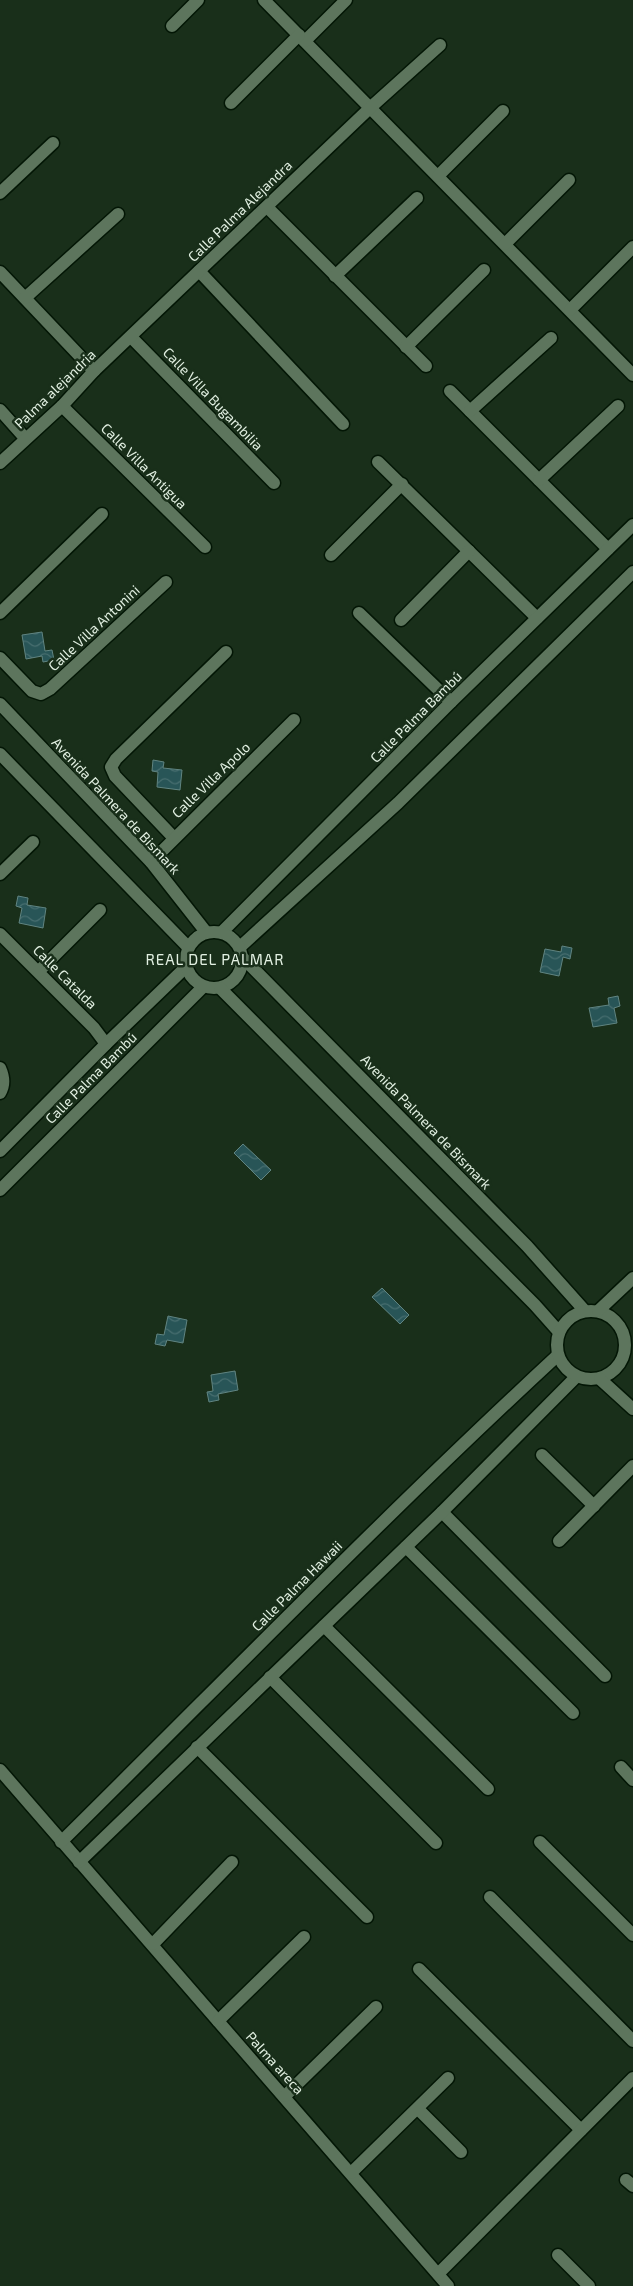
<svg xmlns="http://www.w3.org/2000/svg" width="633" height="2286" font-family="'Exo 2',sans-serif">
  <defs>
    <pattern id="water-waves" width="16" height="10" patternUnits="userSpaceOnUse" patternTransform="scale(1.25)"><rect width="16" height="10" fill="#285557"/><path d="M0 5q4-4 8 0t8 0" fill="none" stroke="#476e6f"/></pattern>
  </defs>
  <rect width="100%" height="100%" fill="#192f1a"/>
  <g fill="url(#water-waves)" stroke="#608481">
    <polygon points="42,632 45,651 52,650 54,660 43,662 42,656 26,659 22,635"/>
    <polygon points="153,760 164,762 163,768 182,770 180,790 157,787 158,772 152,771"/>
    <polygon points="18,896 28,898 27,905 46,908 43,928 19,923 22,908 16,906"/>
    <polygon points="562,946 572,948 570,959 563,957 559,976 540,972 545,949 561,952"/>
    <polygon points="618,996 620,1006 614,1008 617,1023 593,1027 589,1008 609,1005 608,998"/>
    <polygon points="243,1144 271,1170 261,1180 234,1153"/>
    <polygon points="382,1288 409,1315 400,1324 372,1297"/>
    <polygon points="168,1316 187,1320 183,1343 167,1340 165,1346 155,1344 157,1334 164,1335"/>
    <polygon points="235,1371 238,1390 218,1394 219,1400 209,1402 207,1392 213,1391 211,1375"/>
  </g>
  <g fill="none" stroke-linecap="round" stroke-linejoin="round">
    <defs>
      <g id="street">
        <polyline points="264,0 633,375"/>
        <polyline points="172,26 198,0"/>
        <polyline points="305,41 346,0"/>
        <polyline points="231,103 299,35"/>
        <polyline points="438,176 503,111"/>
        <polyline points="0,193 53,143"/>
        <polyline points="267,207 426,366"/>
        <polyline points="505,244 569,180"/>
        <polyline points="199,271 343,424"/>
        <polyline points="0,272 94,371"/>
        <polyline points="335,276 417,198"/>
        <polyline points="25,298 118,214"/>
        <polyline points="570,310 633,247"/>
        <polyline points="131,337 274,483"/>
        <polyline points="406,347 484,270"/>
        <polyline points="450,391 608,549"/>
        <polyline points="62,406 205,547"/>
        <polyline points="0,410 25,438"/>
        <polyline points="470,411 551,338"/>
        <polyline points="378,462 537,618"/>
        <polyline points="0,463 62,406 94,371 371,107 440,45"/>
        <polyline points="539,480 618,406"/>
        <polyline points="331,555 402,484"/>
        <polyline points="0,613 102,514"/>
        <polyline points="359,613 451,702"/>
        <polyline points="401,620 469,551"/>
        <polyline points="0,658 32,691 41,694 50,689 166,582"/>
        <polyline points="174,838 115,776 111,767 116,759 226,652"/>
        <polyline points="151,862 294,720"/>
        <polyline points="0,874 33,842"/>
        <polyline points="222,932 451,702 633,525"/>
        <polyline points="0,934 94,1028 106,1044"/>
        <polyline points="240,947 398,803 633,572"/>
        <polyline points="39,971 100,910"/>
        <path d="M0 1068C4 1077 5 1085 0 1093"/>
        <polyline points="0,1151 106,1044 186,967"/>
        <polyline points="0,1190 203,987"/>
        <polyline points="542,1455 594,1506"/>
        <polyline points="442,1512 605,1676"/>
        <polyline points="559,1541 633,1466"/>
        <polyline points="406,1547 573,1713"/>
        <polyline points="324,1626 488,1789"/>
        <polyline points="270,1677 436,1843"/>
        <polyline points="197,1747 367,1917"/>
        <polyline points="621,1767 633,1780"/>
        <polyline points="0,1770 448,2286"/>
        <path d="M61 1842C226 1679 387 1513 558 1355"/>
        <polyline points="540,1842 633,1935"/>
        <polyline points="79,1862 442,1512 576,1377"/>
        <polyline points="490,1897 633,2041"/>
        <polyline points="153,1944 232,1862"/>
        <polyline points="419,1969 581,2130"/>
        <polyline points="218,2021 304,1937"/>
        <polyline points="285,2096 376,2007"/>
        <polyline points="418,2109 461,2152"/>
        <polyline points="351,2173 448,2078"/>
        <polyline points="626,2180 633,2186"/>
        <polyline points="558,2255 589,2286"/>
        <polyline points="438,2274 633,2078"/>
      </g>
      <g id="secondary">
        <polyline points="0,704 151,862 206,932"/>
        <polyline points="0,754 188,947"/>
        <circle cx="214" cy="960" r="28"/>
        <polyline points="243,958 527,1246 585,1311"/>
        <polyline points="220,988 535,1305 559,1332"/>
        <circle cx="591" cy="1345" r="34"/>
        <polyline points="598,1311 633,1278"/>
        <polyline points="600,1379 633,1409"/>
      </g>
    </defs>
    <use href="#street" stroke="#031605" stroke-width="15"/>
    <use href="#secondary" stroke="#031605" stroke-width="15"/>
    <use href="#street" stroke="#5d755d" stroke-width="12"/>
    <use href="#secondary" stroke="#5d755d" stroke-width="12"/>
  </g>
  <g text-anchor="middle" stroke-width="5" stroke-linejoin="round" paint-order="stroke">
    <g font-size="14" fill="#e2f0e2" stroke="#192f1a">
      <text transform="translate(240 211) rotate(-44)" y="5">Calle Palma Alejandra</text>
      <text transform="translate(55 389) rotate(-44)" y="5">Palma alejandria</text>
      <text transform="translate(213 399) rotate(46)" y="5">Calle Villa Bugambilia</text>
      <text transform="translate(144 466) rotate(45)" y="5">Calle Villa Antigua</text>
      <text transform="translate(94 628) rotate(-43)" y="5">Calle Villa Antonini</text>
      <text transform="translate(416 717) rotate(-45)" y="5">Calle Palma Bambú</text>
      <text transform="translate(211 780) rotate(-44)" y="5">Calle Villa Apolo</text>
      <text transform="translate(116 806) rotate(47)" y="5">Avenida Palmera de Bismark</text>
      <text transform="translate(65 977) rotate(45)" y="5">Calle Catalda</text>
      <text transform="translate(91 1078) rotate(-45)" y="5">Calle Palma Bambú</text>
      <text transform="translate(426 1122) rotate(46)" y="5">Avenida Palmera de Bismark</text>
      <text transform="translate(297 1586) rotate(-45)" y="5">Calle Palma Hawaii</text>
      <text transform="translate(275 2063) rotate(48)" y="5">Palma areca</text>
    </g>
    <g font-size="15" letter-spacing="1" fill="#e2f0e2" stroke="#192f1a">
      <text x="215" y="965">REAL DEL PALMAR</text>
    </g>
  </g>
</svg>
